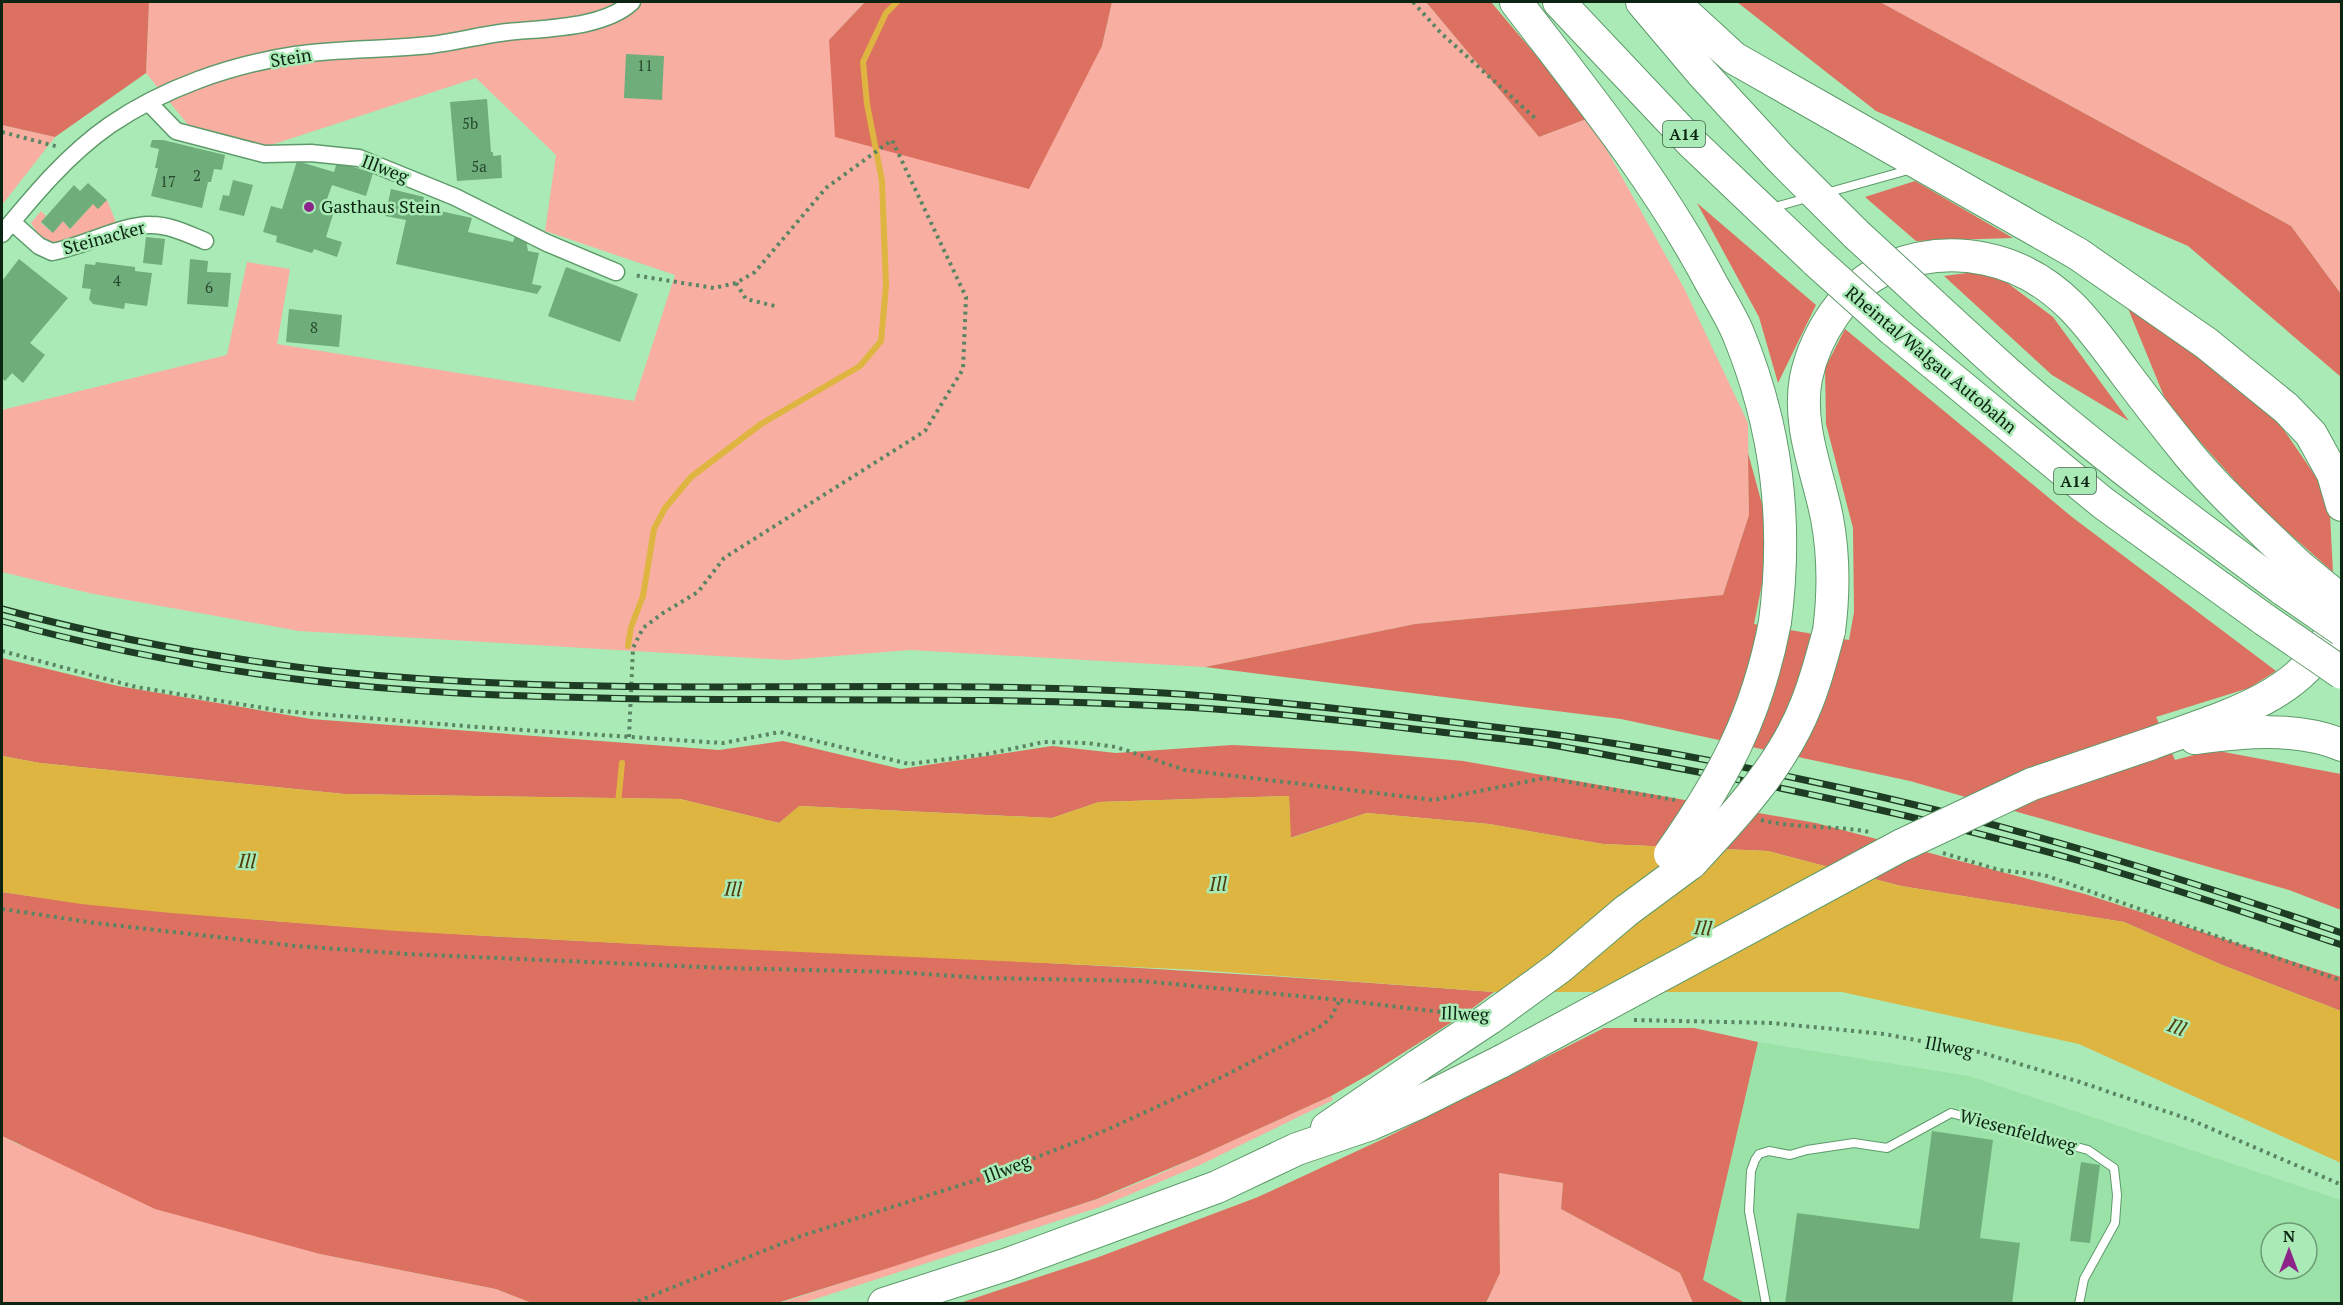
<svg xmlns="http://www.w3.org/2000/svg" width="2343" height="1305" font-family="'PT Serif',serif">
  <rect width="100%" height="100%" fill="#aaeab6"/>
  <path fill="#9be2a9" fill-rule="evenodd" d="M1758 1042 1969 1076 2341 1200V1303L1745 1304 1703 1280ZM2271 1233H2307V1269H2271Z"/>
  <g fill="#f9aea2">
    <polygon points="149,2 865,2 829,40 1102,46 1112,2 1426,2 1539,137 1589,118 1685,290 1748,423 1749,515 1723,595 1415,624 1205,667 910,650 787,660 299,631 89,593 2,572 2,410 227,355 247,262 290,269 277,344 634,401 675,275 545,231 556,155 476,78 268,146 189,126 146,73"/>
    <polygon points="1880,2 2341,2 2341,294 2291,226"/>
    <polygon points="2,125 55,137 2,205"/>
    <path d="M107 200 117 225C104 229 63 246 51 243 42 241 36 231 31 223L41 211 46 216 41 223 52 232 63 221 70 229 93 204Z"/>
    <polygon points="1331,1096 1333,1100 1200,1165 1100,1207 803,1303 777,1304 1098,1199 1153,1177"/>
    <polygon points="2,1136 17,1144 320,1254 496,1289 532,1303 2,1303"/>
    <polygon points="1499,1173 1563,1183 1561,1209 1680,1273 1693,1303 1486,1304 1500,1272"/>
  </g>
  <g fill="#dd7161">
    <polygon points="2,2 149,2 146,73 55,137 2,125"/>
    <polygon points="865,2 1112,2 1102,46 1029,189 835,137 829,40"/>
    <polygon points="1426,2 1491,2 1589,118 1539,137"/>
    <polygon points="1737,2 1880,2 2291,226 2341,294 2341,377 2188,246 1876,111"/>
    <polygon points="1915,181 2013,238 1916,241 1865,197"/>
    <polygon points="1697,203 1816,305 1778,383 1759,317"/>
    <polygon points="1990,270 2053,317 2129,421 2052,375 1944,276"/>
    <polygon points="2125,301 2275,417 2329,496 2333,572 2257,505 2168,406"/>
    <polygon points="1845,329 2072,517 2276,671 2249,688 2156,717 2175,760 2213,750 2341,774 2341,910 2289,890 1910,781 1621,719 1205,667 1415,624 1723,595 1749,515 1748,453 1765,515 1768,554 1754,624 1849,640 1854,612 1853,528 1826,424 1825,368"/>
    <polygon points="2,658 118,686 311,719 719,750 783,741 901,769 1052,746 1116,753 1232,745 1352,751 1463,761 1816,823 2085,894 2341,977 2341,1011 2222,965 2124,922 1901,886 1768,851 1603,844 1489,824 1367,813 1290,838 1289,796 1099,802 1052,818 800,806 779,823 680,799 344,794 40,763 2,756"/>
    <path d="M2 892C101 907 200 915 301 923 488 938 676 946 864 954 1074 963 1284 976 1494 992L1466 1013 1370 1074 1331 1096 1197 1157 1097 1199 892 1267 777 1303H532L496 1289 320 1254 155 1209 2 1136Z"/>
    <polygon points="1604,1028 1694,1028 1758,1042 1703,1280 1745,1303 1693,1303 1680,1273 1561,1209 1563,1183 1499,1173 1500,1273 1486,1303 960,1303 1096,1258 1258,1197 1385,1138"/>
  </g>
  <polygon fill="#deb540" points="2,756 40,763 344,794 680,799 779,823 799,806 1052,818 1099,802 1289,796 1291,838 1367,813 1489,824 1603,844 1768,851 1901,886 2124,922 2222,965 2341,1011 2341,1163 2079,1044 1842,992 1494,992 1198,970 690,947 397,931 171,913 81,904 2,892"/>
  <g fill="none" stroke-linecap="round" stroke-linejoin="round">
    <g stroke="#deb540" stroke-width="6">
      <polyline points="628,646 631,627 643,596 654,529 665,508 691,477 761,424 860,366 881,341 886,286 882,181 867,104 863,62 886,13 897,2"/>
      <polyline points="618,804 622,763"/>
    </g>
  </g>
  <g fill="#6fad7b">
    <polygon points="626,54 664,56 662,100 624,98"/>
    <polygon points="487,99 491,152 493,152 493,156 501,155 502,178 457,181 450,102"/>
    <polygon points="152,140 163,140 225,155 222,170 214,169 211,182 208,182 202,208 151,196 158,168 155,168 159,149 150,147"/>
    <polygon points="297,161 334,172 337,162 373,173 366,196 332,185 326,202 336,205 326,237 342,242 337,257 314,249 312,253 276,242 277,236 263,232 271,206 282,209"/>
    <polygon points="233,180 253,185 244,216 219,210 223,195 229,196"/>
    <polygon points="88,183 107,200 98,209 93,204 70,229 63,221 53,233 41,222 74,185 80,191"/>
    <polygon points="391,189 424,197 422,207 472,218 468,232 513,242 515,236 526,239 528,251 539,253 532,284 542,286 537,294 396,264 406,220 385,216"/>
    <polygon points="146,237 165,239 162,265 143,263"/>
    <polygon points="19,259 68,298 30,343 45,355 23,383 12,373 5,381 2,378 2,281"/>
    <polygon points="190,259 208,261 207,272 231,273 228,307 187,304"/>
    <polygon points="96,262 135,267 135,271 152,273 147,306 125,303 124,309 93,304 89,299 91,289 82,288 85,264 95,265"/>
    <polygon points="566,267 638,294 620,342 548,316"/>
    <polygon points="289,309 342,315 339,347 286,342"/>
    <polygon points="1932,1131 1993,1140 1980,1238 2020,1243 2012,1304 1785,1304 1797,1213 1919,1229"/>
    <polygon points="2081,1162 2100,1165 2090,1243 2070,1241"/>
  </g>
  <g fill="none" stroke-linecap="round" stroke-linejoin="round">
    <defs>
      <g id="service">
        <polyline points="1826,193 1912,169"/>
        <polyline points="1771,208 1811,197"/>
        <polyline points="1766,1304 1749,1211 1751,1171 1755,1160 1759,1154 1769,1151 1790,1155 1807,1150 1854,1143 1887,1148 1951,1113 2088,1150 2114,1168 2117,1195 2115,1223 2084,1279 2079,1304"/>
      </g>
      <g id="minor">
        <polyline points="149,103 176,131 264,154 311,153 359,158 455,197 547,243 616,272"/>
        <path d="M12 222 39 246 52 252C81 247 124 224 151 225 170 225 188 234 205 241"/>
        <path d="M2 234C34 195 68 154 110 125 164 88 230 65 295 55 339 48 386 50 430 45 456 42 481 35 507 32 544 28 603 29 632 2"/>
      </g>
      <g id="motorway">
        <path d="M1516 2C1584 91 1655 178 1708 277 1718 296 1730 314 1738 333 1777 428 1788 521 1775 622"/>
        <polyline points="1559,2 1693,144 1816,261"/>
        <polyline points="1642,2 1702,73 1780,158 1856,234"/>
        <polyline points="1673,2 1734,58 2078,254 2206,343 2286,408 2311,434 2333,474 2342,505"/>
        <path d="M1933 305C1964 333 1995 363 2028 391 2110 461 2197 526 2284 590"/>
        <polyline points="1893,330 2103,503 2265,620"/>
        <path d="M1829 631C1834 593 1834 556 1827 518 1818 472 1797 426 1806 378 1815 335 1846 285 1888 268 1953 242 2022 257 2071 306 2091 326 2108 350 2125 373 2146 401 2167 428 2189 455 2222 495 2262 530 2299 566"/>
        <path d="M2195 738C2243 732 2296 726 2342 745"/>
        <path d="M2150 744C2210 721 2292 702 2326 642 2333 630 2336 612 2340 599"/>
        <polyline points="1626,911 1691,863"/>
        <polyline points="1327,1128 1419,1065"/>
        <polyline points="884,1304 1008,1264 1217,1187 1297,1149 1371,1124 1416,1104 1502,1061"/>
      </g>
    </defs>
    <use href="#service" stroke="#5e9a6a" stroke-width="10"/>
    <use href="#minor" stroke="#5e9a6a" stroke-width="19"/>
    <use href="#motorway" stroke="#5e9a6a" stroke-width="34"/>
    <g stroke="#598562" stroke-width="4" stroke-dasharray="3 4.5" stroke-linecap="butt">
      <polyline points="1413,2 1441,33 1536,119"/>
      <polyline points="2,132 59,147"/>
      <polyline points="736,283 746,299 775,306"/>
      <polyline points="2,651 136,687 282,711 477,727 723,743 780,732 909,764 987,754 1044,742 1087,743 1116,747 1185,770 1434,800 1545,778 1675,800"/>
      <polyline points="629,737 633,648 643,628 663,613 698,592 724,558 925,431 963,369 966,297 892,140 826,188 755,272 736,283 714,288 633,275"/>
      <path d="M1761 820C1797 829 1834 825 1870 832"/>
      <polyline points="1943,853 1999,870 2044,875 2342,981"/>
      <polyline points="2,909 95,923 296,946 406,954 725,968 894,972 984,978 1142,981 1340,1000 1449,1013"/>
      <polyline points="1634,1020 1772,1023 1884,1034 1979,1052 2080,1082 2191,1120 2342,1185"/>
      <polyline points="631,1304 798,1237 983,1178 1104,1131 1222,1077 1323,1025 1331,1017 1340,1000"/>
    </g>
    <use href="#service" stroke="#fff" stroke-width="8"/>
    <use href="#minor" stroke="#fff" stroke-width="16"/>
    <use href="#motorway" stroke="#fff" stroke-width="32"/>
    <defs>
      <g id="rail">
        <path d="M2 609C139 646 283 670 425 679 671 696 918 678 1164 693 1244 698 1323 707 1402 716 1449 722 1497 727 1544 733 1641 746 1742 766 1837 787 2009 824 2176 876 2342 933"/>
        <path d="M2 621C139 659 282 682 425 691 671 707 918 693 1164 706 1248 710 1331 719 1414 729 1457 734 1501 738 1544 744 1580 749 1615 757 1650 763 1795 789 1939 821 2080 861 2168 886 2255 916 2342 945"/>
      </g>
    </defs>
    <use href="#rail" stroke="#1e3b24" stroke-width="7"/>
    <use href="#rail" stroke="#aaeab6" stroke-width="4.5" stroke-dasharray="14" stroke-linecap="butt"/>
    <defs>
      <g id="motorway-bridge">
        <polyline points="1856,234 1933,305"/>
        <polyline points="1816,261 1893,330"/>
        <polyline points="2299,566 2342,601"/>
        <polyline points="2284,590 2342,630"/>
        <polyline points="2265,620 2342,673"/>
        <path d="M1670 854C1724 777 1757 716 1775 622"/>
        <path d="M1691 863C1735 816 1782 766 1806 705 1816 681 1822 656 1829 631"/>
        <polyline points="1502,1061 1900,846 2032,784 2150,744"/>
        <polyline points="1419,1065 1490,1018 1560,967 1626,911"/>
      </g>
    </defs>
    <use href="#motorway-bridge" stroke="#5e9a6a" stroke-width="34" stroke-linecap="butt"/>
    <use href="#motorway-bridge" stroke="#fff" stroke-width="32"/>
  </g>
  <circle fill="#8c2489" stroke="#aaeab6" stroke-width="2" cx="309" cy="207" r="6"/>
  <g text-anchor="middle" stroke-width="5" stroke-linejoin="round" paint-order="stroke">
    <g font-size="15" fill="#25472c">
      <text x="645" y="71">11</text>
      <text x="470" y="129">5b</text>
      <text x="479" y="172">5a</text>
      <text x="197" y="181">2</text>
      <text x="168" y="187">17</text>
      <text x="117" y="286">4</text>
      <text x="209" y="293">6</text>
      <text x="314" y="333">8</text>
    </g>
    <g fill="#aaeab6" stroke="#3b6043" stroke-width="1.5">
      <rect x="1663" y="121" width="42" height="26" rx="4.5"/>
      <rect x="2054" y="468" width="42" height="26" rx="4.5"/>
    </g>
    <g font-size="16" font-weight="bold" fill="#0c2512">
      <text x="1684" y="140">A14</text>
      <text x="2075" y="487">A14</text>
    </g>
    <g font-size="18" fill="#0c2512" stroke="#aaeab6">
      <text transform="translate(291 58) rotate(-9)" y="6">Stein</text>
      <text transform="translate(385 169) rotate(21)" y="6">Illweg</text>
      <text transform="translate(104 238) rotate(-15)" y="6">Steinacker</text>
      <text transform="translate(1931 360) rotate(40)" y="6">Rheintal/Walgau Autobahn</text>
      <text transform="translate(1465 1014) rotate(2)" y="6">Illweg</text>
      <text transform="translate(1949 1047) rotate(11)" y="6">Illweg</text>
      <text transform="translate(2018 1131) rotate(15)" y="6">Wiesenfeldweg</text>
      <text transform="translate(1007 1169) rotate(-21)" y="6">Illweg</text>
    </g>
    <g font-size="18" fill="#0c2512" stroke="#aaeab6" text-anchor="start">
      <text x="321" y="213">Gasthaus Stein</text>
    </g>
    <g font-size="20" font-style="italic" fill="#4d3d0c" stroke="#aaeab6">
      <text transform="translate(247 861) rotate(3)" y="7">Ill</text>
      <text x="1218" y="891">Ill</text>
      <text transform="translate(733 889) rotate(3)" y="7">Ill</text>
      <text transform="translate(1703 928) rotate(6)" y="7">Ill</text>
      <text transform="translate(2177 1027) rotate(22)" y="7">Ill</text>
    </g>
  </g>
  <rect width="2343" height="1305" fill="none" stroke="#0c2512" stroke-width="6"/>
  <g transform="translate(2289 1251)"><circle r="28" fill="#aaeab6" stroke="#6b9b74" stroke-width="1.5"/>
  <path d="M0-4.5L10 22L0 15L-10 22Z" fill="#8c2489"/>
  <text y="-9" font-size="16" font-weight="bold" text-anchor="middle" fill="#0c2512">N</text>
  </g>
</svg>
